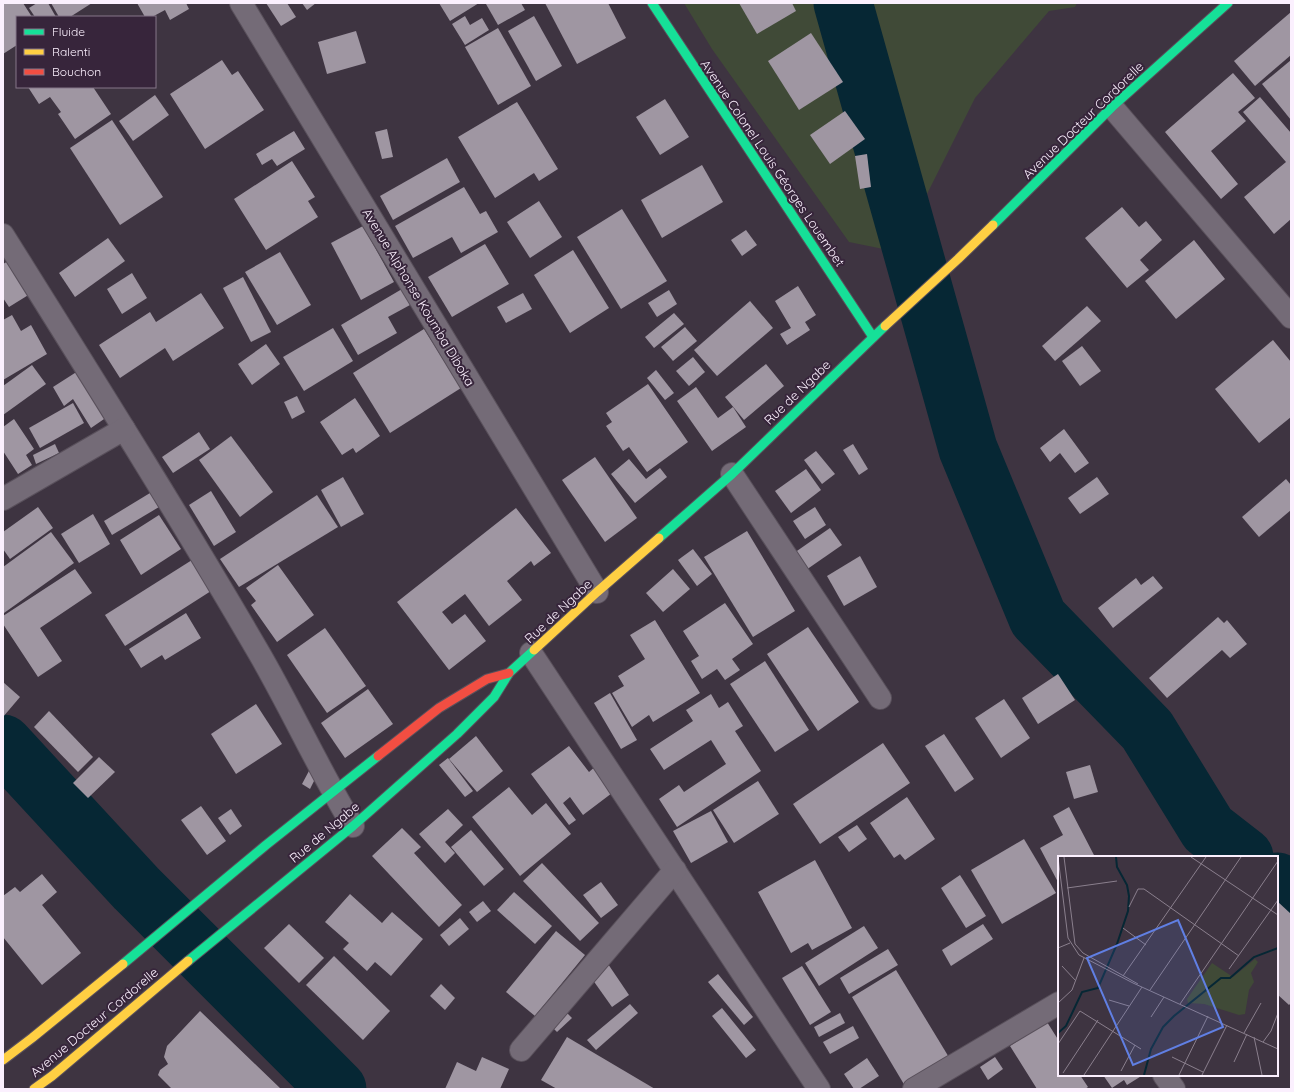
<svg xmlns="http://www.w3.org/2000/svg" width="1294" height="1092" font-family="Quicksand,sans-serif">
  <rect width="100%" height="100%" fill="#3e3441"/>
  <polygon fill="#404a37" points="684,3 1077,3 1075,7 1049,11 975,98 898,252 849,242 712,49"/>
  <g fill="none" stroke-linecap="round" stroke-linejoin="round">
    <g stroke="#062734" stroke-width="59">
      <polyline points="843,3 968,449 1038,618 1147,730 1208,829 1244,857"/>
      <polyline points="3,744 136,888 337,1089"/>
      <polyline points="1277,882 1291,893"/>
    </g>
  </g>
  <g fill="#9f96a2">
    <polygon points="3,3 23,3 32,17 17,17 17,45 3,54"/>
    <polygon points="37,3 48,3 56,17 35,17 29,8"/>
    <polygon points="51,3 92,3 70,17 59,17"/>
    <polygon points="137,3 186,3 189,9 170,20 165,10 152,17 145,17"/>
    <polygon points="266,3 287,3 296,17 281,26"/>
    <polygon points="302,3 316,3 307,10"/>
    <polygon points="439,3 479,3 450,21"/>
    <polygon points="488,3 521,3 525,10 498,25 486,4"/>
    <polygon points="545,3 608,3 626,38 577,64"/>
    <polygon points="739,3 792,3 796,11 757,34"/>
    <polygon points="1291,12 1291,55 1255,86 1234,61"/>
    <polygon points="465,16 470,25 482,18 489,30 465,45 452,24"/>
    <polygon points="534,16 562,66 536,81 508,31"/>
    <polygon points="498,28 531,86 498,105 465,47"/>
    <polygon points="356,31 366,63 327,74 318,42"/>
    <polygon points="811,33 843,82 799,110 768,61"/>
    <polygon points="222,60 232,75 238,71 264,110 205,149 170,94"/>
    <polygon points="1291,60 1291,120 1262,84"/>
    <polygon points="1233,73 1255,98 1238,112 1246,121 1211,151 1238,184 1221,199 1165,132"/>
    <polygon points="28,87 93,87 111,114 75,139 58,114 61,112 50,97 39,104"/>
    <polygon points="155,95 169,115 133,141 119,121"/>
    <polygon points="1260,97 1291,133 1291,219 1274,234 1244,197 1286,162 1243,112"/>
    <polygon points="665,99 689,137 660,155 636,117"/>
    <polygon points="517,102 558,169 539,181 534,173 495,198 458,137"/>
    <polygon points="845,111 865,139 830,164 810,135"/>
    <polygon points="112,120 163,197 120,225 70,148"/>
    <polygon points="387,129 393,157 382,159 375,132"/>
    <polygon points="294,131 305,149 277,166 272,159 262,165 256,154"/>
    <polygon points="867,154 871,187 860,189 855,156"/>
    <polygon points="447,158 460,182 393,220 380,196"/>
    <polygon points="292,161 315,197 308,201 318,217 266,250 234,199"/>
    <polygon points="702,165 723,202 662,238 641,200"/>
    <polygon points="464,187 480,214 486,211 498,232 461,253 452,237 413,258 395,226"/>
    <polygon points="539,201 562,237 530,258 507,222"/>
    <polygon points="1122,207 1139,227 1146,221 1162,240 1140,260 1149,270 1127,288 1085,238"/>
    <polygon points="622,209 667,281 621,309 577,237"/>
    <polygon points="363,226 394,282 361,300 331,243"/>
    <polygon points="746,230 757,245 742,256 731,240"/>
    <polygon points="108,238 125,261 75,297 59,273"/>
    <polygon points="1194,240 1225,279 1176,319 1145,281"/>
    <polygon points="485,244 509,284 452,317 428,277"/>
    <polygon points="573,250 609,308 570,333 534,275"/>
    <polygon points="280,252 311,305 277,325 245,272"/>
    <polygon points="10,260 30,294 9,307 3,298 3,264"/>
    <polygon points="132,273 147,298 122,314 107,289"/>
    <polygon points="243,277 271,332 251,342 223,288"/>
    <polygon points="798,286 816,315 805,322 810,330 787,345 780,334 791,328 775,301"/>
    <polygon points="402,289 410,305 388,317 397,333 358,355 341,325"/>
    <polygon points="669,290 677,304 657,317 648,303"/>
    <polygon points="201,293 224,328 173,361 165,348 120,378 99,345 150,312 156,322"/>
    <polygon points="523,293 532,309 506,323 497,307"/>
    <polygon points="750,301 773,328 717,376 694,350"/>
    <polygon points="1087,306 1101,321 1055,361 1042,346"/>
    <polygon points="674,313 684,324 654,348 645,337"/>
    <polygon points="12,315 21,331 31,325 47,354 3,380 3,320"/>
    <polygon points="685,327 697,341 673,361 661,347"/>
    <polygon points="333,328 353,361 304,391 283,357"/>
    <polygon points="424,329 461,388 390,433 353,373"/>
    <polygon points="1273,340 1291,362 1291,417 1259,443 1215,389"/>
    <polygon points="266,344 280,364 252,385 238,364"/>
    <polygon points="1082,346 1101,371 1080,386 1062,361"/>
    <polygon points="693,357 705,372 689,386 676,371"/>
    <polygon points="766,364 784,386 744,420 725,397"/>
    <polygon points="32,365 46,384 3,415 3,386"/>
    <polygon points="656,370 674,393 665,400 647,378"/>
    <polygon points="78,371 107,417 91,428 73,399 64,406 53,387"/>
    <polygon points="648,384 688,442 647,472 629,447 623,451 606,426 612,422 606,413"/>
    <polygon points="696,387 718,418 733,407 746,427 712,451 677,401"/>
    <polygon points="297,396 305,412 292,419 284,402"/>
    <polygon points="355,398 380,436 356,453 353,448 342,455 320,422"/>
    <polygon points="73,403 84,423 40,448 29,428"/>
    <polygon points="14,419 34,449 26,455 32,465 18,474 3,451 3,427"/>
    <polygon points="1064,429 1089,463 1075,473 1060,453 1050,462 1040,448"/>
    <polygon points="199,432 210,449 173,473 162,457"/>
    <polygon points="231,436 273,492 240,517 199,460"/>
    <polygon points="55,444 59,453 36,464 33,455"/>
    <polygon points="853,444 868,469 859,475 843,450"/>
    <polygon points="816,451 835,474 822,484 804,460"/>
    <polygon points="595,457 637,518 605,542 562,480"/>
    <polygon points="629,459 646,479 660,468 667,477 635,503 611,474"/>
    <polygon points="806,469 821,490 791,513 775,491"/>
    <polygon points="343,477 364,514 341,527 321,490"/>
    <polygon points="1097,477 1109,494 1080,514 1068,498"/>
    <polygon points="1286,479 1291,485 1291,510 1259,537 1242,517"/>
    <polygon points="211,491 236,532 214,546 189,505"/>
    <polygon points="150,493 159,507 112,535 104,521"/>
    <polygon points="317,495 338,527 239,587 220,559"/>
    <polygon points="38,507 53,528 10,559 3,549 3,532"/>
    <polygon points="815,507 826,525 805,539 793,521"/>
    <polygon points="516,508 551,553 534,566 531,561 507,581 522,600 489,626 465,594 442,612 452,624 465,614 486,641 449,670 397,602"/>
    <polygon points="93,514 110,544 79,563 61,534"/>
    <polygon points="159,515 181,549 141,575 120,540"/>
    <polygon points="830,528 842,545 806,570 794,553"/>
    <polygon points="747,531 795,611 753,637 704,557"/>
    <polygon points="51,532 74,563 4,613 3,612 3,567"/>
    <polygon points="693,549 712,574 697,586 678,560"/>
    <polygon points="860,556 877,587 844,606 827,576"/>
    <polygon points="192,560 211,591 125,646 105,615"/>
    <polygon points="278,565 314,615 277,642 251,605 256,601 246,588"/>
    <polygon points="75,569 92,593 40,628 62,661 38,677 3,624 3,616"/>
    <polygon points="673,569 690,589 663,612 646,593"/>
    <polygon points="1153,576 1163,588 1113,628 1098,608 1136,578 1141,585"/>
    <polygon points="725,603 753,644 732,659 740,670 725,680 717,669 702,679 691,661 699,656 683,631"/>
    <polygon points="186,613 201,638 165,660 162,655 141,668 129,649"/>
    <polygon points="1218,617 1224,623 1227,620 1247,644 1230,658 1222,650 1167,698 1149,678"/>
    <polygon points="655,620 700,693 653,722 649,715 632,727 612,693 624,686 618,676 645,659 630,635"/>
    <polygon points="808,627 859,702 818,731 767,654"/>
    <polygon points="325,628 366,686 327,713 287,655"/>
    <polygon points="765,661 809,730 775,752 730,684"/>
    <polygon points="1058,674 1075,700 1038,724 1022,698"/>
    <polygon points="3,682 20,697 3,717"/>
    <polygon points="368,689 393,724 345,758 321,723"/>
    <polygon points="610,693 637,740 621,749 594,703"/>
    <polygon points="711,694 719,708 728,702 743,726 735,731 761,771 677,827 659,799 679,785 684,792 726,764 711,740 664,770 650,749 693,721 686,710"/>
    <polygon points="1004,699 1030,738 1001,758 975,718"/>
    <polygon points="256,704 282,744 236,774 211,734"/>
    <polygon points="49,711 93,757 78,772 34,727"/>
    <polygon points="944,734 974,779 955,792 925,746"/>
    <polygon points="476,736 503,771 477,792 449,759"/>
    <polygon points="883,743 910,783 820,844 793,804"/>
    <polygon points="569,746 589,772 597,765 616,790 583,815 570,797 563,803 576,820 569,825 531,774"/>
    <polygon points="99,757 115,772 88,798 73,783"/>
    <polygon points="448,758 473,791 465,797 439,765"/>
    <polygon points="1090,765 1098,792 1074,799 1066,772"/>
    <polygon points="310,769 318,773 310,789 302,784"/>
    <polygon points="758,781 779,814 734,843 713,810"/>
    <polygon points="509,787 532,815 546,803 571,834 520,876 472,817"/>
    <polygon points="907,797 935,839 905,860 900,854 894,858 870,823"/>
    <polygon points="201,806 226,841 207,855 181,820"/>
    <polygon points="1069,807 1095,857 1059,857 1059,884 1040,848 1063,835 1053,816"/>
    <polygon points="231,809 242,826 230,835 218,818"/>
    <polygon points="448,809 463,825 445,842 455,853 445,863 419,834"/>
    <polygon points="711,811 728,842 691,863 673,831"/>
    <polygon points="857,825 867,839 849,852 838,837"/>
    <polygon points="402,828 421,847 414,853 462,905 439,927 372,856"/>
    <polygon points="471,830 504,869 484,886 451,847"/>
    <polygon points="1024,839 1056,893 1002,924 971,870"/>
    <polygon points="815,860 852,928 812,950 808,943 791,953 758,892"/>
    <polygon points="542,863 599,923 580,941 523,881"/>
    <polygon points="42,874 57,892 42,905 81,953 42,985 3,937 3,896 15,887 20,892"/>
    <polygon points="960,875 986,916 966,928 941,888"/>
    <polygon points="601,882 618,905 601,918 583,895"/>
    <polygon points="514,892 552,926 535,944 497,910"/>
    <polygon points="350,894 382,923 392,912 423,939 391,976 375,962 367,971 343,949 349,943 325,922"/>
    <polygon points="483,901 491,911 477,922 469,912"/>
    <polygon points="1277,901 1291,914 1291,1003 1289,1005 1277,994"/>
    <polygon points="460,918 469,929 449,946 440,935"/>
    <polygon points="289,924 324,958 299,983 264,948"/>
    <polygon points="983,924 993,939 951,966 942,950"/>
    <polygon points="864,926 878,948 819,986 805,963"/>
    <polygon points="556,931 585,955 535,1016 506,992"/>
    <polygon points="888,949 898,965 849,994 840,978"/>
    <polygon points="334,956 390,1011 363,1040 306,985"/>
    <polygon points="608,964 629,995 612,1007 590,976"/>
    <polygon points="802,966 831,1012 810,1025 782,978"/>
    <polygon points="896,970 950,1059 905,1086 852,997"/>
    <polygon points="718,974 753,1017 744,1025 708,982"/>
    <polygon points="441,984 455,998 445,1010 430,996"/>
    <polygon points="630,1004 638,1013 596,1050 587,1040"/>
    <polygon points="722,1008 756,1050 746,1058 712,1016"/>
    <polygon points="564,1010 572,1018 557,1032 549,1024"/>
    <polygon points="200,1011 281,1089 172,1089 158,1075 160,1070 168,1064 164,1057 167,1046"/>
    <polygon points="840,1013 845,1023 819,1037 814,1027"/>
    <polygon points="1047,1022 1059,1041 1059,1075 1080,1075 1088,1087 1085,1089 1037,1089 1010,1046"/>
    <polygon points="853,1026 859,1038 830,1054 823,1042"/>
    <polygon points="567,1037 655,1089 557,1089 541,1080"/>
    <polygon points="482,1057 509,1069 500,1089 445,1089 457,1062 476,1071"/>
    <polygon points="995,1057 1003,1069 988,1080 980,1067"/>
    <polygon points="867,1058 879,1076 859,1089 854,1089 844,1074"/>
    <polygon points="1103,1075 1143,1075 1127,1085 1124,1080 1112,1088"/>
  </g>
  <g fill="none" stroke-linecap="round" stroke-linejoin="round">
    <defs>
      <g id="street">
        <polyline points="241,3 597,592"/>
        <polyline points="1112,107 1291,317"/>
        <path d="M3 235C90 374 177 512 259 653 292 710 319 770 353 826"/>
        <polyline points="732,474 880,698"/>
        <polyline points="3,499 124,429"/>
        <polyline points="531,653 819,1089"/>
        <polyline points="521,1050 675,870"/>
        <polyline points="1164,1075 1174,1089"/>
        <polyline points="914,1089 1059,1003"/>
      </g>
      <g id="fast">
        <polyline points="652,3 873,337"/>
        <polyline points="993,225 1112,107 1228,3"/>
        <polyline points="659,538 732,474 885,326"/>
        <polyline points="188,961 353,826 457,734 494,697 509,673 534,650"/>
        <polyline points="123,964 266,845 378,756"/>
      </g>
      <g id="slow">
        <polyline points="885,326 958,259 993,225"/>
        <polyline points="534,650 597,592 659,538"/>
        <polyline points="3,1060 32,1038 123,964"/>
        <polyline points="34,1089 52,1076 188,961"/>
      </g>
      <polyline id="jam" points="378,756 439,708 487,679 509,673"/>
    </defs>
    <use href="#street" stroke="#59505b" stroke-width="24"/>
    <use href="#fast" stroke="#59505b" stroke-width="11"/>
    <use href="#slow" stroke="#59505b" stroke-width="11"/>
    <use href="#jam" stroke="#59505b" stroke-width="11"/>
    <use href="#street" stroke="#746b77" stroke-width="22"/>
    <use href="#fast" stroke="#16e098" stroke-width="9"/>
    <use href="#slow" stroke="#ffcf43" stroke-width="9"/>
    <use href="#jam" stroke="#f24e42" stroke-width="9"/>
  </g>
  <g text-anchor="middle" stroke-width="4" stroke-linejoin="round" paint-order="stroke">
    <g font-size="13" fill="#fbf0fe" stroke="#37253b">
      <text transform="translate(1083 120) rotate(-44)" y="5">Avenue Docteur Cordorelle</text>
      <text transform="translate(773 163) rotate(56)" y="5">Avenue Colonel Louis Géorges Louembet</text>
      <text transform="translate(419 297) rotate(59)" y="5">Avenue Alphonse Koumba Diboka</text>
      <text transform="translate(797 392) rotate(-44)" y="5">Rue de Ngabe</text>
      <text transform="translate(558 611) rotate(-43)" y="5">Rue de Ngabe</text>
      <text transform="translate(324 832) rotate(-40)" y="5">Rue de Ngabe</text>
      <text transform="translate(94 1022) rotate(-40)" y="5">Avenue Docteur Cordorelle</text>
    </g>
  </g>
  <g transform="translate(1058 856)">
    <rect width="220" height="220" fill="#3e3441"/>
    <path d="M197 103 200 106 193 117 196 126 191 134 187 158 181 159 146 148 130 147 129 143 154 107 175 121Z" fill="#404a37"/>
    <path fill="none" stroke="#062734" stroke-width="2" d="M0 177 8 170 24 136 40 132 59 88 70 55 71 40 69 29 59 11 58 1M86 219 93 193 105 171 116 160 163 122H172L196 101 220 92"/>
    <path fill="none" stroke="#8a7f8d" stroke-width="1" d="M0 1 10 82 21 99 75 127 220 193M6 1 17 88 25 97 80 128M133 1 220 59M9 32 59 25M71 51 80 33H86L181 100M65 72 88 89M0 92 12 87M4 110 18 125M171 113 220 44M65 120 148 1M92 134 183 1M51 144 71 150M0 147 14 134 26 102M122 148 220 5M93 161 106 141M186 177 203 147M196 181 204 219M205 186 213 175 220 157M0 188 22 155 83 193M114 201 145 216M176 206 189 178M63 215 77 189M5 217 40 164M26 219 84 131M121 219 150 160M144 219 169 169"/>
    <path fill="#607fe3" fill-opacity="0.15" stroke="#607fe3" stroke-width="2" d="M120 64 165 171 75 209 29 102Z"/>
    <rect width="220" height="220" fill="none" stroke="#fbf0fe" stroke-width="2"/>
  </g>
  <rect width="1294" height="1092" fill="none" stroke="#fbf0fe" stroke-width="8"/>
  <rect x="16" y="16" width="140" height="72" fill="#37253b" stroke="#857689"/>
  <rect x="24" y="29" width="20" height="6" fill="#16e098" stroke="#857689"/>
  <text x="52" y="36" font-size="12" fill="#fbf0fe">Fluide</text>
  <rect x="24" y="49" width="20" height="6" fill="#ffcf43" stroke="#857689"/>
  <text x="52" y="56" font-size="12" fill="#fbf0fe">Ralenti</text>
  <rect x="24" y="69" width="20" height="6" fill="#f24e42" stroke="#857689"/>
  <text x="52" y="76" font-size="12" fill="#fbf0fe">Bouchon</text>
</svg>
